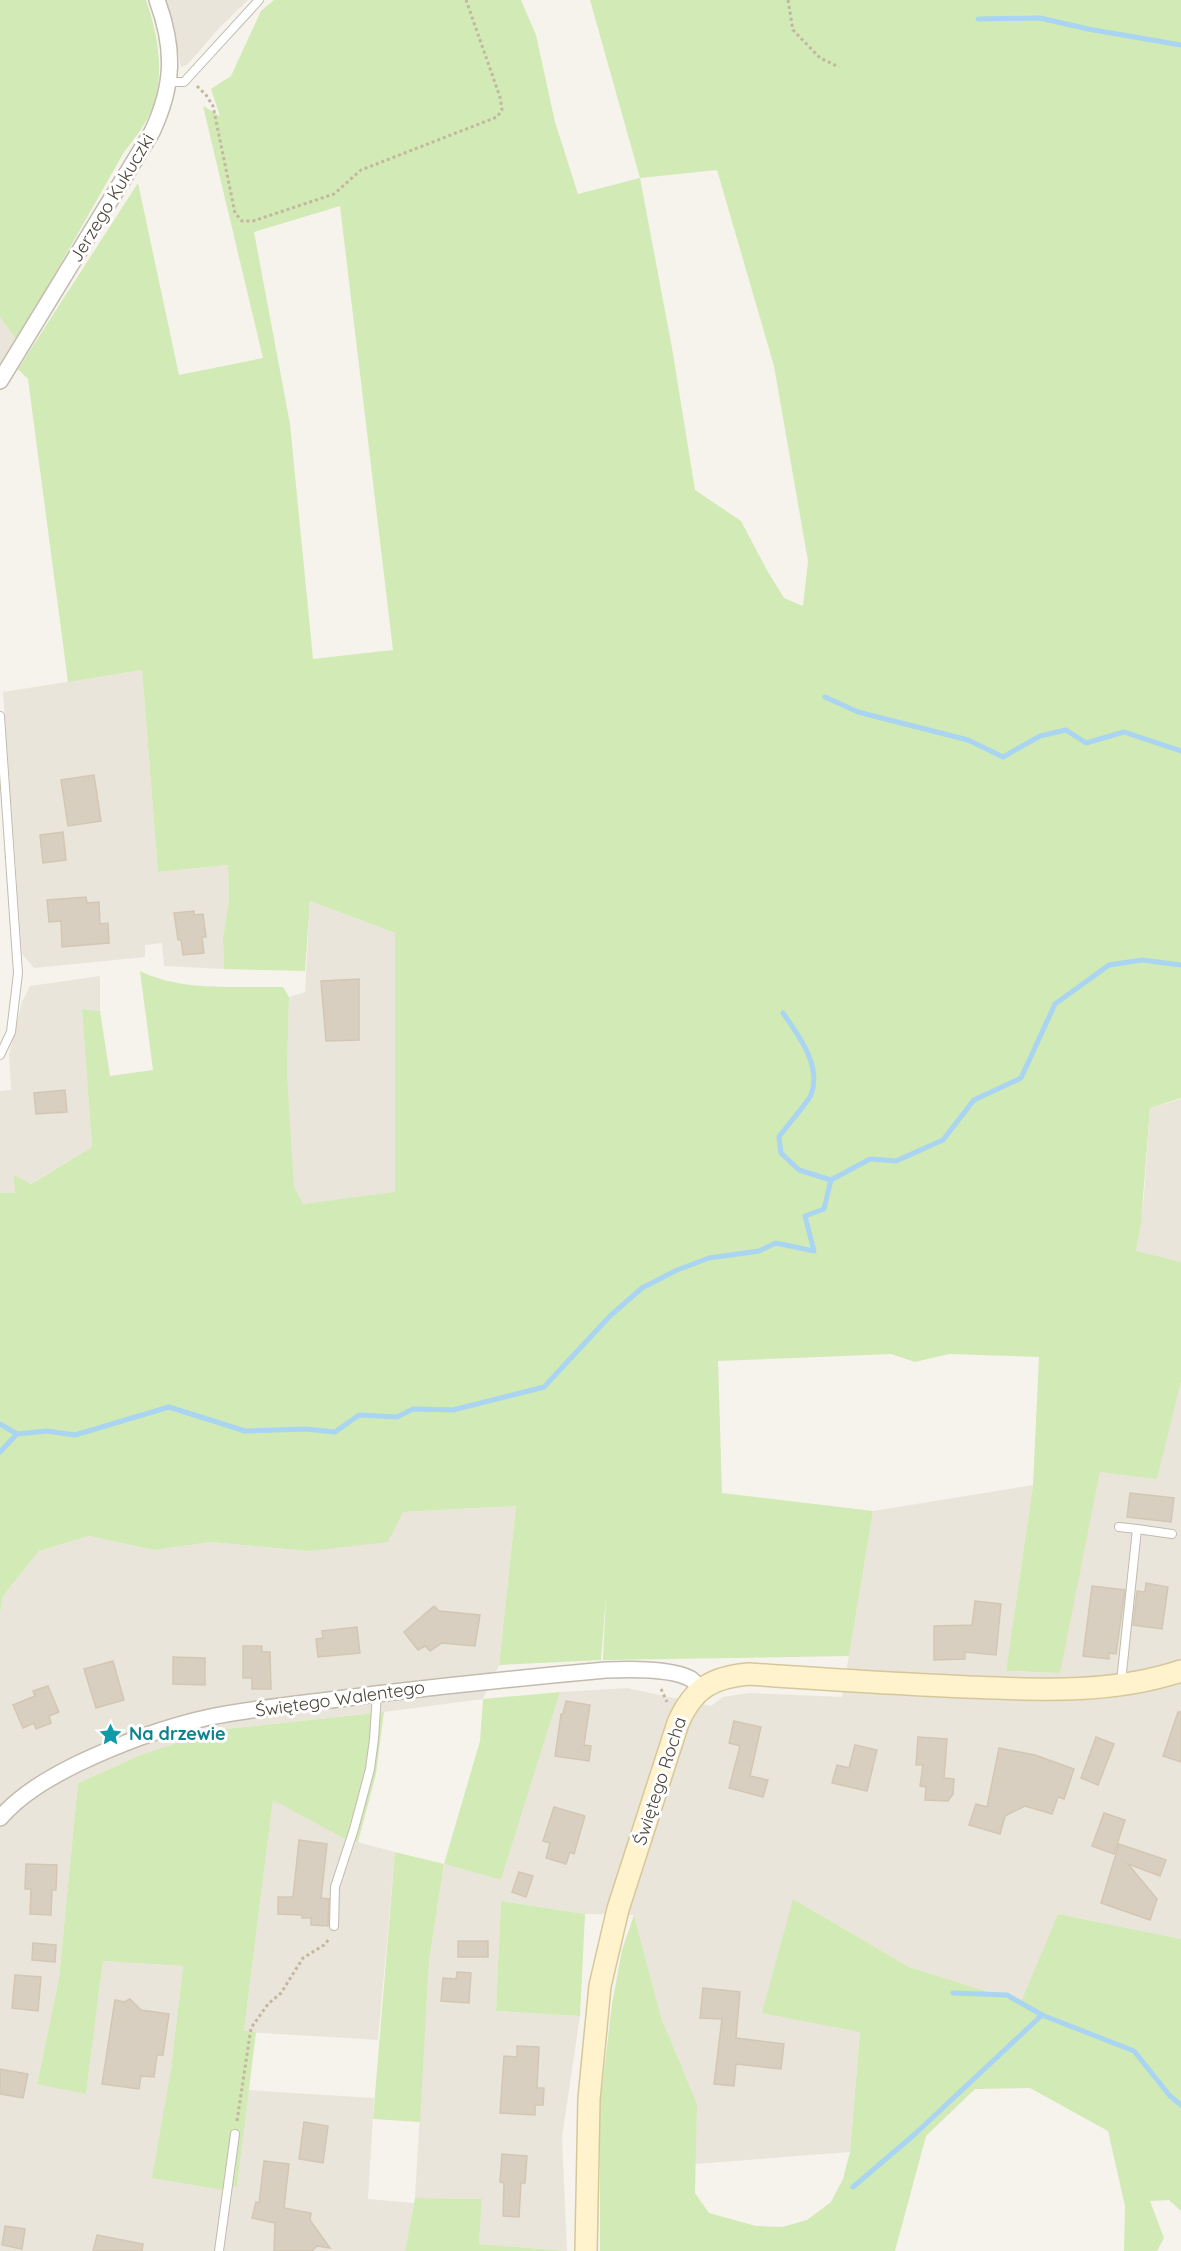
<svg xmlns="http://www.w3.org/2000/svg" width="1181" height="2251" font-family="Quicksand,sans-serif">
  <rect width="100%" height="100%" fill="#f6f3ec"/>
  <g fill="#eae5da">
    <polygon points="163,0 248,0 220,27 187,65 181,67 172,22"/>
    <polygon points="0,317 17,341 0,369"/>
    <polygon points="142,670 158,872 228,865 229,901 223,938 224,969 164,966 162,943 145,945 145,957 34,968 22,954 3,692"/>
    <polygon points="310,901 395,933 395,1193 303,1204 294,1186 287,1072 289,997 305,992"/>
    <polygon points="100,976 100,1011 82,1009 92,1147 15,1193 0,1193 0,1091 11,1090 9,1054 22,1002 30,986"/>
    <polygon points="1181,1099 1181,1262 1136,1252 1144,1197 1150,1108"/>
    <polygon points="1181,1382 1181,1939 1058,1914 1022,2002 909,1967 793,1899 860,2032 850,2152 695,2164 697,2104 661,2017 634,1915 585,1914 501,1901 496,2011 580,2016 562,2137 567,2251 479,2244 482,2199 415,2198 429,1961 444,1864 501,1880 560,1692 627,1688 711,1706 723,1697 749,1693 842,1697 873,1511 1033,1485 1006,1671 1059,1673 1100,1472 1157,1478"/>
    <polygon points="516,1506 499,1665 483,1699 384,1712 217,1730 143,1754 78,1783 59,1978 37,2083 86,2093 103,1961 183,1966 171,2070 237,2186 248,2090 374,2098 368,2199 414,2203 405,2251 0,2251 0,1614 3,1596 39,1551 89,1536 154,1550 211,1542 308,1551 403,1512"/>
    <polygon points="273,1799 343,1838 395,1852 378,2040 244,2032"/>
  </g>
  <g fill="#d2eab5" fill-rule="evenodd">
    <path d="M0 0H146C157 32 164 67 155 100 150 119 136 137 124 152L17 341 0 317Z"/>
    <path d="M274 0H521L536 35 555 122 578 194 640 178 590 0H1181V1098L1150 1108 1141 1223 1136 1251 1181 1262V1382L1157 1479 1100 1472 1060 1673 1006 1671 1033 1485 1039 1357 949 1354 915 1362 891 1354 718 1361 722 1493 873 1511 849 1656 603 1660 606 1596 601 1660 499 1665 516 1506 403 1512 388 1542 308 1551 211 1542 154 1550 89 1536 39 1551 3 1596 0 1614V1193H15L14 1175 31 1184 92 1147 82 1009 100 1011 110 1076 153 1070 140 971C182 992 236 986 283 987L289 997 287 1072 294 1186 303 1204 395 1192V933L310 901 305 971 224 969 223 938 229 901 228 865 158 872 142 670 68 682 28 379 18 369 138 183 179 375 263 358 203 106 220 116 211 89 231 76 261 11ZM717 170 774 366 808 561 803 606 784 598 768 572 741 521 695 490 672 348 640 178ZM340 206 393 650 313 659 290 424 254 232Z"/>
    <polygon points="560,1692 501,1880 444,1864 429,1961 420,2122 373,2119 395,1852 444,1864 480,1741 483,1699"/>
    <polygon points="384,1712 376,1774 358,1842 343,1838 273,1800 244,2031 256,2032 237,2186 223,2190 152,2178 171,2070 183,1966 103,1961 86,2094 37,2084 59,1978 78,1783 143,1754 217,1730"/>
    <polygon points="793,1899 909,1967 1021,2002 1058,1914 1181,1939 1181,2211 1169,2200 1150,2201 1164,2238 1157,2251 1124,2251 1125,2206 1108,2131 1030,2088 975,2089 926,2136 895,2251 600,2251 600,2105 612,2004 622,1950 634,1915 661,2017 697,2104 695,2193 709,2213 756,2226 782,2227 807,2220 831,2202 843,2179 850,2152 860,2032 762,2013"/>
    <polygon points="501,1901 585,1914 580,2016 496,2011"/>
    <polygon points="415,2198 482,2199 479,2244 567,2251 405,2251"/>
  </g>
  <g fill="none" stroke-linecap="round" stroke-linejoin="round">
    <g stroke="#a9d4f2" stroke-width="5">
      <polyline points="978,19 1040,18 1088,29 1181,45"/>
      <polyline points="825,697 858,712 968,740 1003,757 1040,736 1066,730 1086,743 1124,732 1181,751"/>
      <path d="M783 1013C799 1036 822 1066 811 1095 808 1102 785 1128 779 1137L781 1153 799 1170 831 1180"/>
      <polyline points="0,1424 17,1434 47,1431 75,1435 169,1407 245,1431 305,1429 335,1432 359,1415 397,1417 413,1409 453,1410 544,1387 610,1316 642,1288 677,1270 709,1258 759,1251 776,1243 814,1251 805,1216 824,1209 831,1180 870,1159 896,1161 943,1140 974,1100 1021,1078 1055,1004 1109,965 1142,960 1181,965"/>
      <polyline points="0,1452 17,1434"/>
      <polyline points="953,1993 1007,1995 1042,2015 1134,2051 1170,2096 1181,2105"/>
      <polyline points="853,2187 915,2134 1042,2015"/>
    </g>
  </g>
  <g fill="#d8cfc1" stroke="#d3c7b4" stroke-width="1.5">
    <polygon points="94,775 101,821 68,826 61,780"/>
    <polygon points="63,832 66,860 43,863 40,835"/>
    <polygon points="86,897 87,903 99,902 100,924 108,923 109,943 62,947 61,921 49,922 47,900"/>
    <polygon points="194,911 194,915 203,914 206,937 202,937 204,953 183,955 181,940 178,940 174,913"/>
    <polygon points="359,979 359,1040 326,1041 321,981"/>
    <polygon points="65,1090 67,1112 36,1114 34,1093"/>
    <polygon points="1130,1493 1174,1498 1171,1522 1127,1517"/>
    <polygon points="1146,1583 1168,1587 1162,1629 1133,1625 1137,1591 1145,1592"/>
    <polygon points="1092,1586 1125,1590 1116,1654 1109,1653 1109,1659 1083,1656"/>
    <polygon points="975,1601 1001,1604 996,1655 965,1652 965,1659 934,1660 934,1626 972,1625"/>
    <polygon points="434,1606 439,1611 480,1615 475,1646 442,1643 430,1651 425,1646 418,1650 404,1632"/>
    <polygon points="357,1627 360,1653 318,1657 316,1639 323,1638 322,1631"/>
    <polygon points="243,1646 262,1646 262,1652 270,1652 271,1689 252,1689 252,1678 243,1678"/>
    <polygon points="173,1657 205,1658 205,1685 173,1684"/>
    <polygon points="113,1661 124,1700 96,1708 84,1669"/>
    <polygon points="48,1686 59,1712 49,1716 51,1723 36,1729 34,1723 23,1728 13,1705 35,1696 33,1691"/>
    <polygon points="566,1701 590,1705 584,1745 591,1746 589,1761 555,1756 561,1714 563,1714"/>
    <polygon points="1178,1712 1181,1712 1181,1762 1163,1756"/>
    <polygon points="734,1721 761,1727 750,1776 768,1780 763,1797 729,1788 740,1746 729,1743"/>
    <polygon points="918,1737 947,1739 944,1778 954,1779 953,1794 948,1801 925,1800 926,1787 920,1786 923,1765 916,1765"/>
    <polygon points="1096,1737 1114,1744 1098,1785 1081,1778"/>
    <polygon points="855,1745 877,1750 867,1791 832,1783 837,1765 849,1768"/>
    <polygon points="999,1748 1035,1755 1074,1769 1064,1799 1058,1797 1052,1814 1025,1806 1005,1816 1000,1834 969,1825 976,1804 987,1807"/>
    <polygon points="554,1807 585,1816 574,1854 570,1852 566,1864 546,1858 550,1843 543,1841"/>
    <polygon points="1104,1813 1125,1820 1114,1854 1092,1846"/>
    <polygon points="299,1840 327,1844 321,1898 329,1899 328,1926 311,1925 311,1918 302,1918 302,1915 278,1914 278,1897 293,1897"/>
    <polygon points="1119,1844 1166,1860 1160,1876 1128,1864 1157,1899 1150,1920 1101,1903"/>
    <polygon points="26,1864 57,1865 56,1890 52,1890 51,1915 30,1914 31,1889 25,1889"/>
    <polygon points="519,1872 533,1876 526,1897 512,1892"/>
    <rect x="458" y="1941" width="30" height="16"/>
    <polygon points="33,1943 56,1945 55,1962 32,1960"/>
    <polygon points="457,1972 471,1973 469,2003 441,2001 443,1978 456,1979"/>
    <polygon points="15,1975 41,1977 38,2011 12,2008"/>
    <polygon points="703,1988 740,1992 736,2038 784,2044 781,2069 736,2064 734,2086 714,2084 722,2019 700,2018"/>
    <polygon points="130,1999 141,2010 169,2014 163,2055 157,2055 154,2077 141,2076 139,2089 102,2084 115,2000 124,2002"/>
    <polygon points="517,2046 539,2047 537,2088 544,2088 543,2105 535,2105 535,2115 500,2113 504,2056 517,2057"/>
    <polygon points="0,2069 28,2074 23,2098 0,2094"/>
    <polygon points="304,2122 328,2126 323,2163 299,2159"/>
    <polygon points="502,2154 527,2156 525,2183 521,2183 519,2217 503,2216 504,2183 500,2182"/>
    <polygon points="264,2161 289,2164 284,2208 311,2213 310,2220 330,2248 317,2246 312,2251 274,2251 275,2223 252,2218 256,2202 259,2203"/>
    <polygon points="5,2226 25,2229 22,2249 2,2245"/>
    <polygon points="97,2235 143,2244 142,2251 93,2251"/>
  </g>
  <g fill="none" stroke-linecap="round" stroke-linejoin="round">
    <defs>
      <g id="lane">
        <polyline points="170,82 184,82 259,0"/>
        <polyline points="0,716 18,973 11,1032 0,1055"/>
        <polyline points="1119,1527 1137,1529"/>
        <polyline points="1121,1682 1137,1529 1172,1534"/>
        <polyline points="334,1926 335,1887 354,1829 370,1769 374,1739 377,1694"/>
        <polyline points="219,2251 235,2134"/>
      </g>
      <g id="street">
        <path d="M0 381 152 132C174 85 175 49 157 0"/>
        <path d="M0 1818C21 1794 49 1778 77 1764 119 1744 164 1727 210 1717 264 1706 321 1702 376 1694 452 1685 529 1677 606 1670 628 1669 672 1668 691 1679 694 1682 698 1685 702 1688"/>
      </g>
      <path id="secondary" d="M586 2251 589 2099 600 1986 618 1909 678 1723C693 1688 713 1677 749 1674 822 1679 895 1684 968 1687 1040 1690 1112 1694 1181 1671"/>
    </defs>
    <use href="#lane" stroke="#c2bbae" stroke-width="10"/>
    <use href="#street" stroke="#c2bbae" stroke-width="18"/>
    <use href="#secondary" stroke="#d6c79b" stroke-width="24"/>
    <g stroke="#c4b79f" stroke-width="3" stroke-dasharray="3 3" stroke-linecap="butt">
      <polyline points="788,0 793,30 820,58 839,67"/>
      <polyline points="197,86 206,95 213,106 235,213 242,221 253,221 334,194 361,170 497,117 502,110 500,97 466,0"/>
      <polyline points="661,1689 667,1702"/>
      <polyline points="237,2121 251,2028 268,2004 281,1993 303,1958 324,1945 330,1938"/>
    </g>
    <use href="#lane" stroke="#fff" stroke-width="8"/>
    <use href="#street" stroke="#fff" stroke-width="15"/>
    <use href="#secondary" stroke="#fff3cd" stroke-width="21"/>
  </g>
  <defs>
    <symbol id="sight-bare" viewBox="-9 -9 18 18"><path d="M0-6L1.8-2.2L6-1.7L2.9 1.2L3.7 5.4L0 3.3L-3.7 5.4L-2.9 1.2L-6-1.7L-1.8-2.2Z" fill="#0f9aa8" stroke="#fff" stroke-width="2.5" paint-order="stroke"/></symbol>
  </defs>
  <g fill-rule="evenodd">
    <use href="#sight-bare" x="94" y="1718" width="33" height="33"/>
  </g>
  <g text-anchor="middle" stroke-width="6" stroke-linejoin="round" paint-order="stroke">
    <g font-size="18" fill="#4b4439" stroke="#fff">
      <text transform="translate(112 198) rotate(-59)" y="6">Jerzego Kukuczki</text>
      <text transform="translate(340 1699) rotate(-8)" y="6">Świętego Walentego</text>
      <text transform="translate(660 1781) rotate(-72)" y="6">Świętego Rocha</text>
    </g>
    <g font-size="18" font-weight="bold" fill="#0d838f" stroke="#fff" text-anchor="start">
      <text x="129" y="1740">Na drzewie</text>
    </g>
  </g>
</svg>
